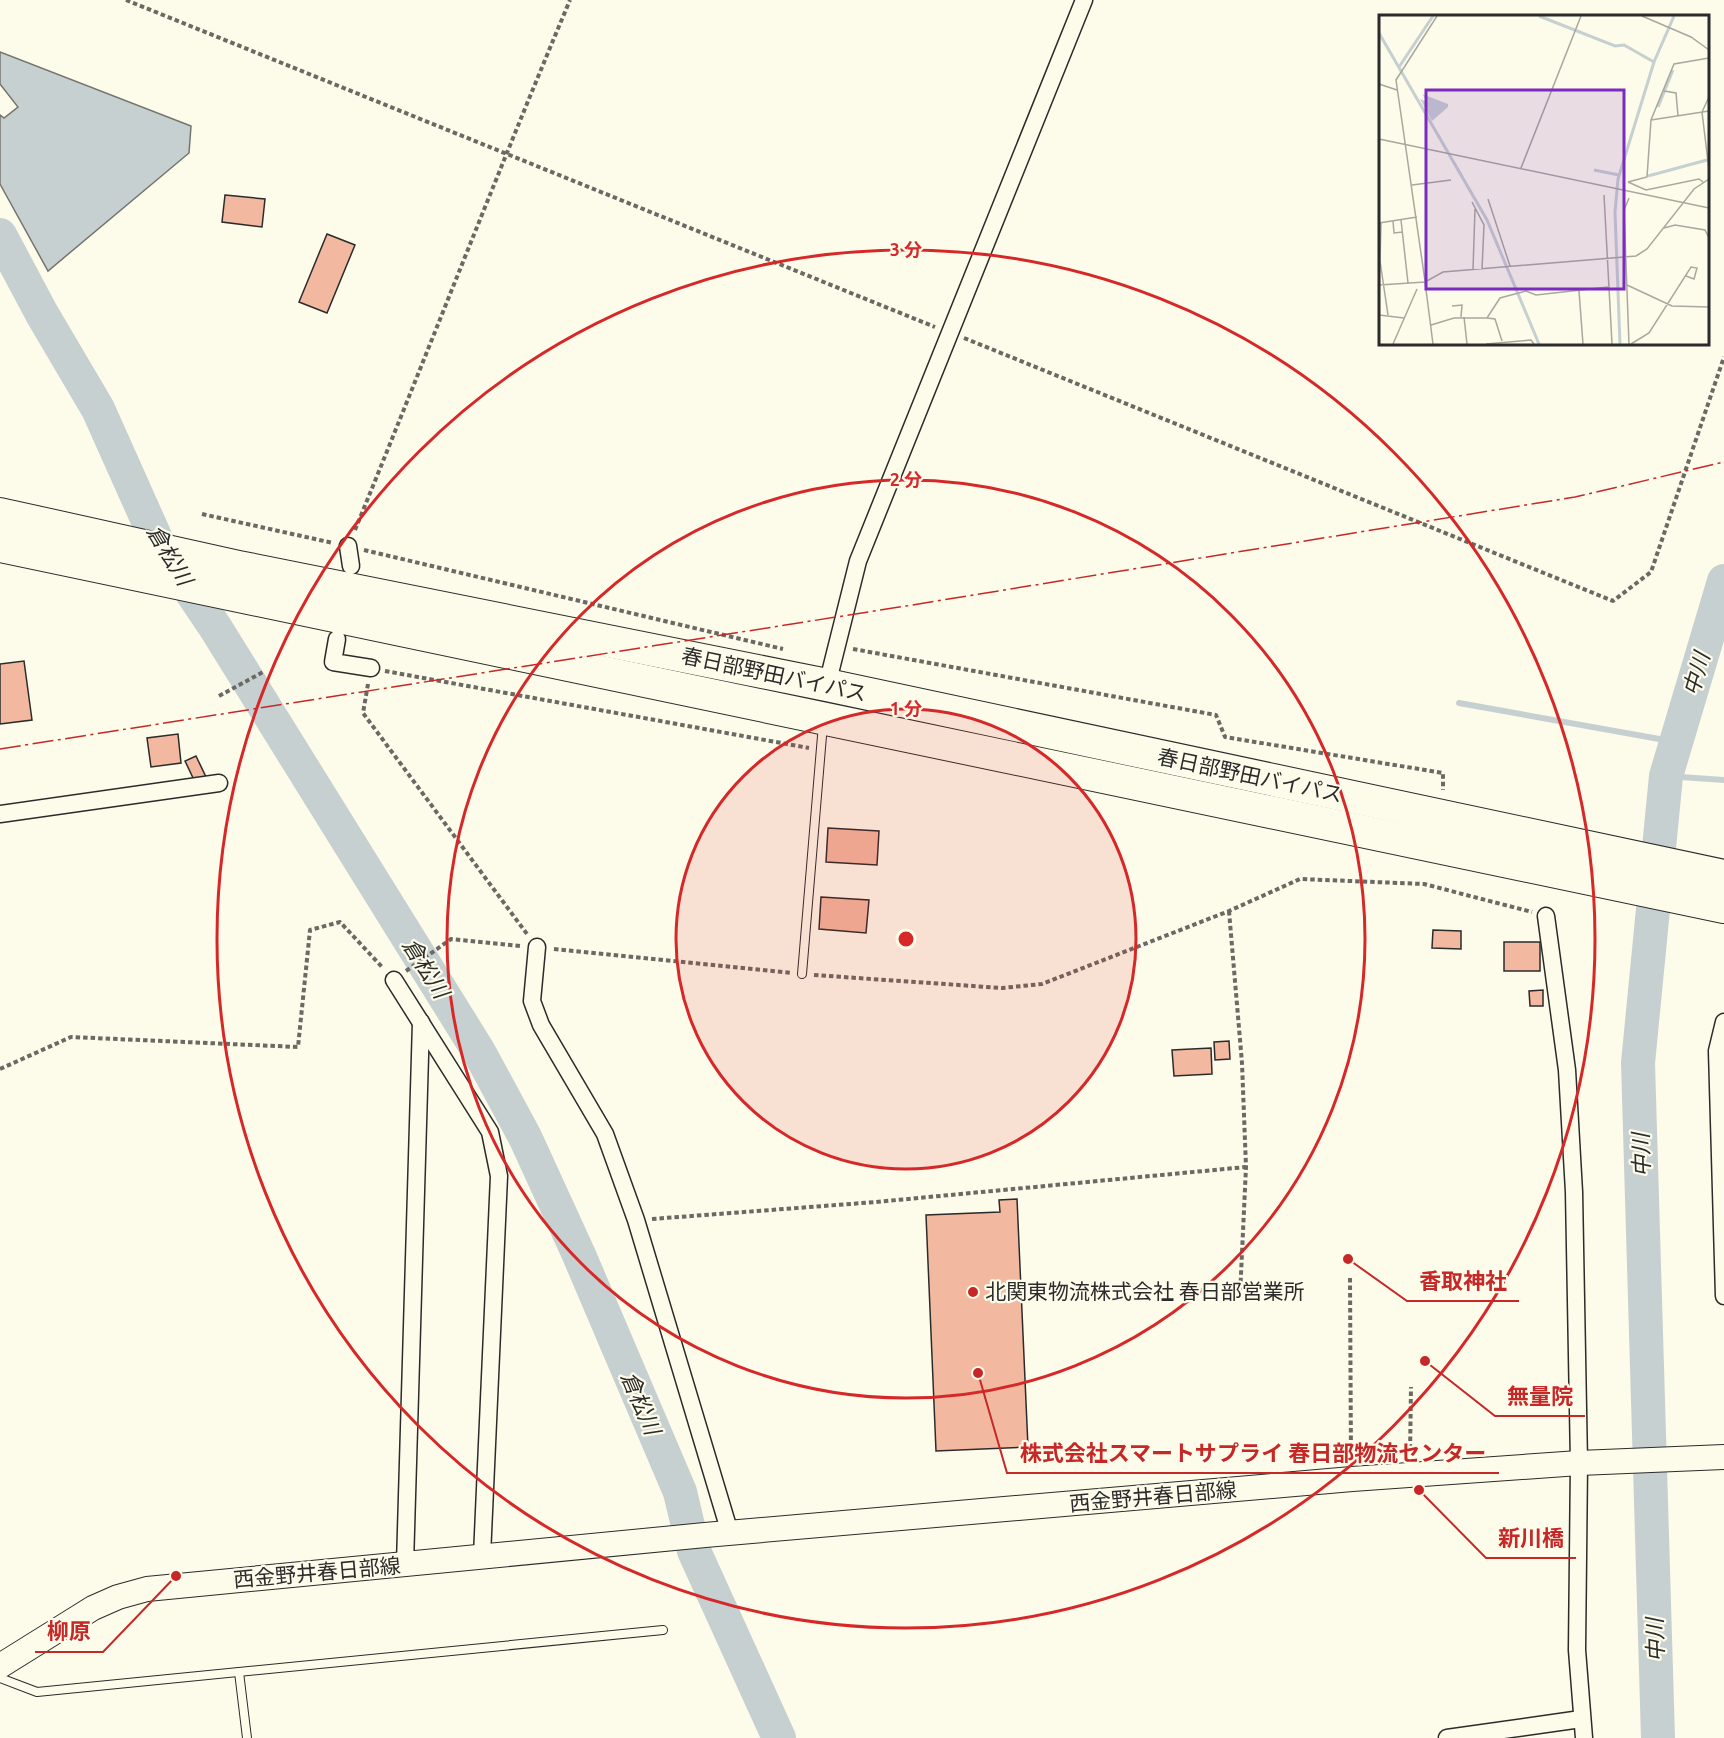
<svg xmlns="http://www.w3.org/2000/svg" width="1724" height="1738" font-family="Ubuntu,'Noto Sans JP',sans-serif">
  <rect width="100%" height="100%" fill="#fdfbea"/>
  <polygon fill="#c7d0d0" stroke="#74746e" stroke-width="1.5" points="0,52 191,126 189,153 48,271 0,184 0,115 4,118 18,107 0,84"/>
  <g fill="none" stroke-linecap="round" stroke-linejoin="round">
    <g stroke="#c7d0d0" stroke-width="6">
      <polyline points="1459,703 1676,742"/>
      <polyline points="1666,776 1724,780"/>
    </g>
    <g stroke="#c7d0d0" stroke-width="34">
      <polyline points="0,235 42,314 98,409 157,541 215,627 479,1052 525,1137 579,1255 680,1492 694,1551 779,1738"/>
      <polyline points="1658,1738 1638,1063 1666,776 1724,581"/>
    </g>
  </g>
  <g fill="#f2b8a0" stroke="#2b2b2b" stroke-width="1.5">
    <polygon points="225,195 265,199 262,227 222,222"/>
    <polygon points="327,234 355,245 327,313 299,302"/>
    <polygon points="24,661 32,720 0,724 0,664"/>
    <polygon points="178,734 181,763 151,767 147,738"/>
    <polygon points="196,756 206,777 195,782 185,761"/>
    <polygon points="828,828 879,831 877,865 826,862"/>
    <polygon points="821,897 869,900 866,933 819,929"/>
    <polygon points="1433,930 1461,931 1461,949 1432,948"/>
    <rect x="1504" y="942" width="36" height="29"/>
    <polygon points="1543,990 1543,1006 1530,1006 1529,991"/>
    <polygon points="1229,1041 1230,1059 1215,1060 1214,1042"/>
    <polygon points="1211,1048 1212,1074 1174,1076 1172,1050"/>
    <polygon points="1017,1199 1028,1447 936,1451 926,1215 1000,1212 999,1200"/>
  </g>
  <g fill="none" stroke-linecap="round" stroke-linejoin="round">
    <defs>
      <g id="lane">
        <polyline points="802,974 823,724"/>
        <polyline points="239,1672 247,1738"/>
        <polyline points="0,1678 37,1692 663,1630"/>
      </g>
      <g id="street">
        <polyline points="348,546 351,566"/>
        <polyline points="337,639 333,662 371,668"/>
        <polyline points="827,685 858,561 1084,0"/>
        <polyline points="0,814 219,783"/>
        <polyline points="1546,916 1567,1070 1574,1192 1579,1463 1577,1650 1584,1738"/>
        <polyline points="537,947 532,1001 541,1025 605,1134 636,1220 730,1533"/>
        <polyline points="394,980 490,1132 499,1176 482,1556"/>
        <polyline points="1724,1022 1717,1051 1724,1296"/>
        <polyline points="405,1564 421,1022"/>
        <polyline points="1447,1738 1581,1719"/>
      </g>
      <polyline id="secondary" points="0,1666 93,1608 118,1597 147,1589 705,1535 1352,1479 1579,1463 1724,1457"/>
      <g id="highway">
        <polyline points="0,514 239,567 827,685 1724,876"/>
        <polyline points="0,546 1724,907"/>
      </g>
    </defs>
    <use href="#lane" stroke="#2b2b2b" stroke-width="10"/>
    <use href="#street" stroke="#2b2b2b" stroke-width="19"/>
    <use href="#secondary" stroke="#2b2b2b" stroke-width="26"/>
    <use href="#highway" stroke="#2b2b2b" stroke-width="34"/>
    <g stroke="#6a6964" stroke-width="4" stroke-dasharray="4.5 3" stroke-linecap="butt">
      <polyline points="126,0 935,327"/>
      <polyline points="964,338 1613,601 1651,572 1724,357"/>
      <polyline points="202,514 333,543"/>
      <path d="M355 530C427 354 496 176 570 0"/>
      <polyline points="364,550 783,649"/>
      <polyline points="853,649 1216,715 1225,737 1443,773 1443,790"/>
      <polyline points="385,671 809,748"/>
      <polyline points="368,684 363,713 527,934"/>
      <polyline points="219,696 263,672"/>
      <polyline points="1229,911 1242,1063 1246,1167 1240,1296"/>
      <polyline points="554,949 792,973"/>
      <polyline points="406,971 451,939 520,946"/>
      <polyline points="814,975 1002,988 1042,984 1229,911 1300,879 1424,884 1532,912"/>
      <polyline points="0,1069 71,1037 298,1047 310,930 340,922 383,968"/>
      <polyline points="652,1219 876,1202 1246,1167"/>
      <polyline points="1350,1278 1351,1460"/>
      <polyline points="1410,1456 1411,1387"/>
    </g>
    <use href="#lane" stroke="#fdfbea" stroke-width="8"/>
    <use href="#street" stroke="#fdfbea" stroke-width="16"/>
    <use href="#secondary" stroke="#fdfbea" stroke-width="24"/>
    <use href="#highway" stroke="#fdfbea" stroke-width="32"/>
    <polyline stroke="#c62828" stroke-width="1.5" stroke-dasharray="21 4.5 3 4.5" stroke-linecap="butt" points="0,749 906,606 1575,497 1724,462"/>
  </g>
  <circle cx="906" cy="939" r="230" fill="#d62828" fill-opacity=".12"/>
  <g fill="none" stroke="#d62828" stroke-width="3">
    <circle cx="906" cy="939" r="230"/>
    <circle cx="906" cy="939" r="459"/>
    <circle cx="906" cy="939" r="689"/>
  </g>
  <circle fill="#c62828" stroke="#fdfbea" stroke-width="2" cx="973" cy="1292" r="6"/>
  <g text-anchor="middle" stroke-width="4.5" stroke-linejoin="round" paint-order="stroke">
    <g font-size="21" fill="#2b2b2b" stroke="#fdfbea">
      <text transform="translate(774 675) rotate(12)" y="7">春日部野田バイパス</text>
      <text transform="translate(1250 776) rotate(12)" y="7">春日部野田バイパス</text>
      <text transform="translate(1153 1497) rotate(-5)" y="7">西金野井春日部線</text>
      <text transform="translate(317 1573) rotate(-5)" y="7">西金野井春日部線</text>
    </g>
    <g font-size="21" fill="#2b2b2b" stroke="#fdfbea" text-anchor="start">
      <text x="985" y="1299">北関東物流株式会社 春日部営業所</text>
    </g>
    <g font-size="22" font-style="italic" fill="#2b2b2b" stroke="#fdfbea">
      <text transform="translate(170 555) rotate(59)" y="8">倉松川</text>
      <text transform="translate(1696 674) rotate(-74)" y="8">中川</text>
      <text transform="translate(426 968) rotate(58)" y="8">倉松川</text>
      <text transform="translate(1641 1155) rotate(-92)" y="8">中川</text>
      <text transform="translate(641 1403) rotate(67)" y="8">倉松川</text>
      <text transform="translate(1655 1640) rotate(-92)" y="8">中川</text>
    </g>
  </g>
  <g transform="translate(1379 15)">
    <rect width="330" height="330" fill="#fdfbea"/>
    <path d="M43 79 69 89V92L53 106 41 84 49 87Z" fill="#c7d0d0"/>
    <path fill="none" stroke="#c7d0d0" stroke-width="3" d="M160 1 236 31 245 30 275 47M0 18 108 205 160 329M20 52 54 1M279 92 294 55M215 155 240 160M269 161 328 145M241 329 236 197 239 164 275 47 295 1"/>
    <path fill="none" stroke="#a9a89e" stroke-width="1.5" d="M263 1 312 22 330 35M0 69 18 75M285 76 297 78 299 101M330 82 323 97 330 155M272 105 330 96M0 124 330 193M142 153 202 1M249 167 268 162 272 105 295 49 330 43M249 167 267 175 320 164 324 167M33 170 72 165M225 180 233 329M109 184 131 251M93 187 105 210 103 254M22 205 29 268M14 206 15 218 24 217M0 208 38 202M2 208 1 246 9 300M285 213 296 210 326 215 330 223M94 254 96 194M46 266 17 65 58 1M46 267 54 329M0 270 46 267 64 257 257 241 268 234 315 174 330 164M248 270 293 291 330 292M200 276 204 329M73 291 83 290 82 302M0 300 25 303M85 302 88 329M108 303 116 304 123 326M52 310 75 303H108L121 283 147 276 157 280 229 272M14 329 38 274M107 329 152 325 155 329M250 329 245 195 250 183M252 329 270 318 312 252 318 253 315 264 307 261"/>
    <path fill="#7b2cbf" fill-opacity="0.15" stroke="#7b2cbf" stroke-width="3" d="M47 75H245V274H47Z"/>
    <rect width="330" height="330" fill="none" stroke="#2b2b2b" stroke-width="3"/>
  </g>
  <circle cx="906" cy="939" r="9" fill="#d62828" stroke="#fdfbea" stroke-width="3"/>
  <g font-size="18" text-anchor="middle" font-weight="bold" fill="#d62828" stroke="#fdfbea" stroke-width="4.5" stroke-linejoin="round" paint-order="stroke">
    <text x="906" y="256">3 分</text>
    <text x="906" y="486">2 分</text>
    <text x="906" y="715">1 分</text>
  </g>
  <path fill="none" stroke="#c62828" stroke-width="2" d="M1348 1259L1407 1301H1519M1425 1361L1495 1416H1585M978 1373L1007 1473H1499M1419 1490L1486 1558H1576M176 1576L103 1652H35"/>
  <g fill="#c62828" stroke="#fdfbea" stroke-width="2">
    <circle cx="1348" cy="1259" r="6"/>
    <circle cx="1425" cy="1361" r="6"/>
    <circle cx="978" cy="1373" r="6"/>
    <circle cx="1419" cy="1490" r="6"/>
    <circle cx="176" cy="1576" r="6"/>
  </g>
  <g font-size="22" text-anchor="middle" font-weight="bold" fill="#c62828" stroke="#fdfbea" stroke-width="4.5" stroke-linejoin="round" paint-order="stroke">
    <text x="1463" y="1289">香取神社</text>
    <text x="1540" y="1404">無量院</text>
    <text x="1253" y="1461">株式会社スマートサプライ 春日部物流センター</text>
    <text x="1531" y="1546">新川橋</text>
    <text x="69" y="1639">柳原</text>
  </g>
</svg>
